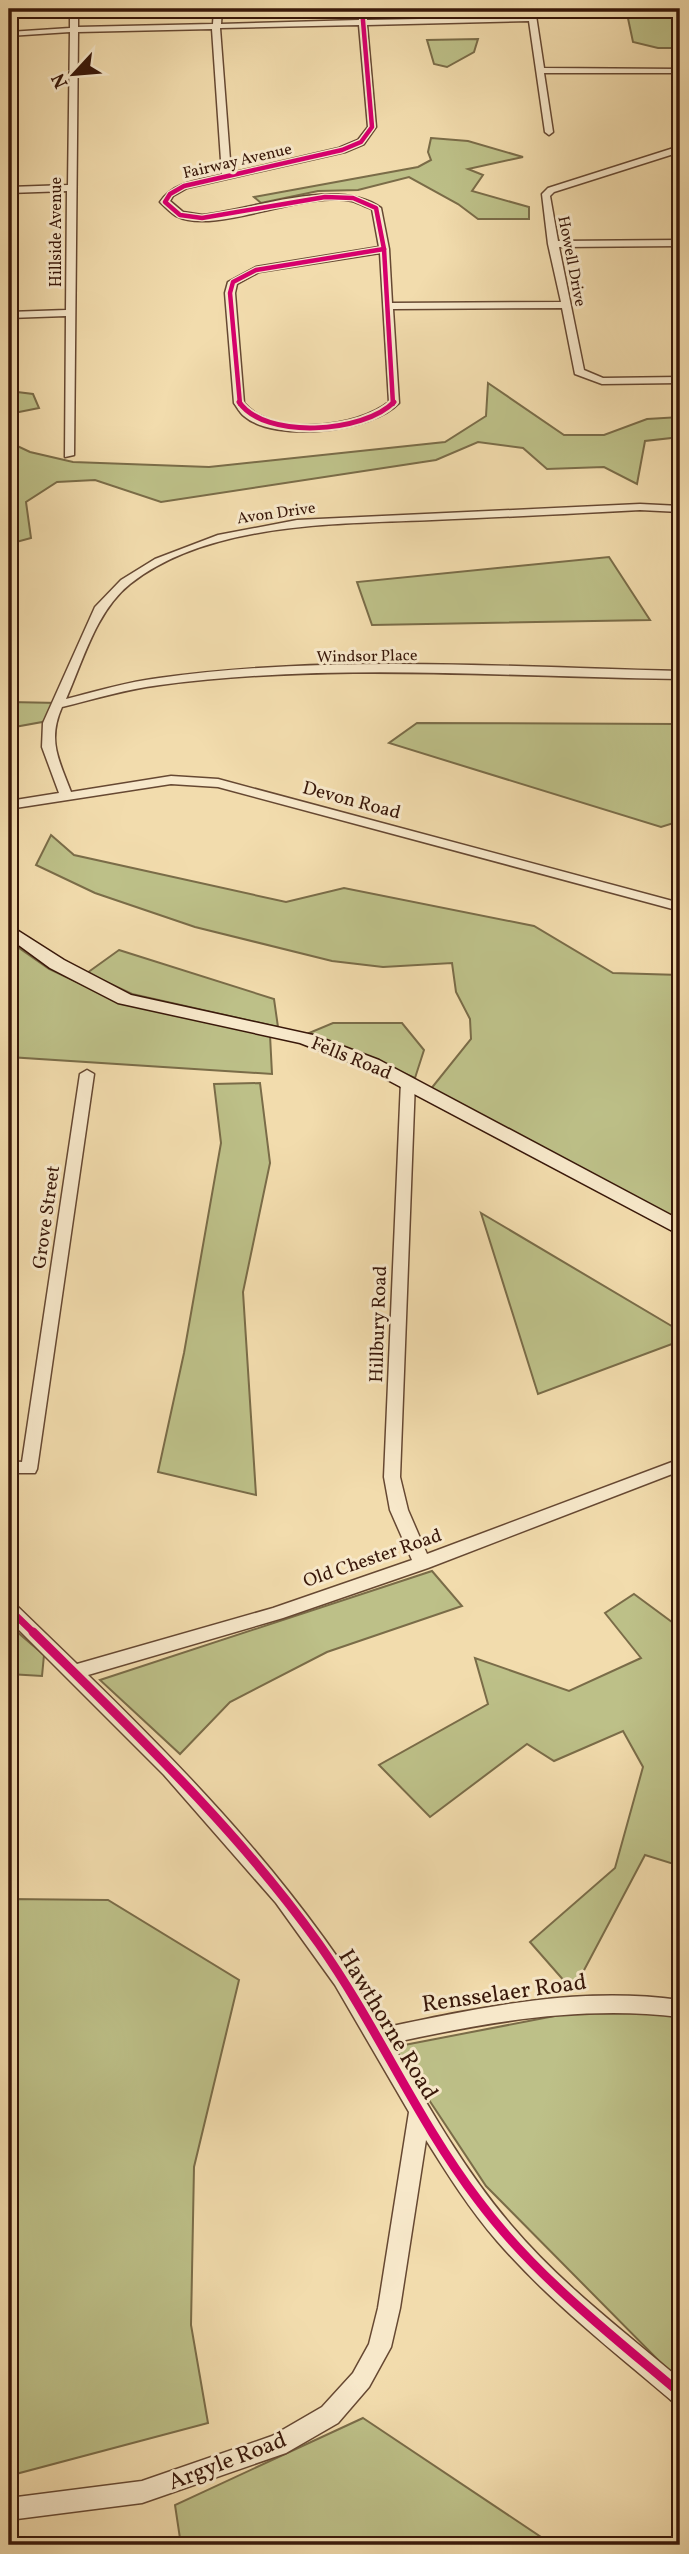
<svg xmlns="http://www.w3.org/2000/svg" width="689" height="2554" font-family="Vollkorn,serif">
  <rect width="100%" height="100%" fill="#f2dcad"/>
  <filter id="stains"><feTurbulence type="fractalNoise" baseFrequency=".00286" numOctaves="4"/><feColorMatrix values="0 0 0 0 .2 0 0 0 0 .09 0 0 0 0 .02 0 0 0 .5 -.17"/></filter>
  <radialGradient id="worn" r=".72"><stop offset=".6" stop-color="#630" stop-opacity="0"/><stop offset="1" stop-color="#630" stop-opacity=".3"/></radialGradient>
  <g fill="#bdc088" stroke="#7a6c48" stroke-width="2">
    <polygon points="626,9 680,9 680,48 658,48 633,42"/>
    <polygon points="478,39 474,52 447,67 434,64 427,40"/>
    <polygon points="431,138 468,141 523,157 468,169 483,175 472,191 529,207 529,219 478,219 458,204 409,177 358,190 318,191 261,203 254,197 418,167 431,160 428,152"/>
    <polygon points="488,383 564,435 604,435 647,419 680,417 680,437 645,441 637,484 604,467 547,469 523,448 478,442 436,460 161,502 95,480 57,482 26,502 31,538 9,544 9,442 30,452 73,462 209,467 445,442 486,416"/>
    <polygon points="9,391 33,394 39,408 9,414"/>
    <polygon points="609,557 650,620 372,625 357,582"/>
    <polygon points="9,702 59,703 53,720 9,728"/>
    <polygon points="417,723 676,724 680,734 680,821 661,827 389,743"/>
    <polygon points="51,835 74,855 286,902 344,888 534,926 613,973 680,975 680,1225 430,1090 471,1039 470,1019 456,992 452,963 383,967 332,961 195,927 95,893 36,865"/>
    <polygon points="9,941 49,969 123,1004 270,1035 272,1074 9,1057"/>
    <polygon points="119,950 274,999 278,1027 132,994 87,973"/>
    <polygon points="333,1023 402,1023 424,1050 415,1078 309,1033"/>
    <polygon points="260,1083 270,1163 243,1292 256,1495 158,1472 184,1353 221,1143 214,1084"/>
    <polygon points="481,1213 680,1331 680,1341 538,1394"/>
    <polygon points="432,1571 462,1606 327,1652 230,1702 180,1754 100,1680"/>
    <polygon points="634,1594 680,1628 680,1866 645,1855 573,1991 530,1942 615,1868 643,1767 623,1731 554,1761 527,1744 430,1817 379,1765 488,1704 475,1658 569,1691 641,1658 605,1613"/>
    <polygon points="9,1625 44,1655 42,1676 9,1674"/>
    <polygon points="9,1899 108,1900 239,1980 194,2167 191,2325 208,2423 16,2474 9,2480"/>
    <polygon points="672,2013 680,2016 680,2378 671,2373 486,2186 394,2047 565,2014"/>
    <polygon points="363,2418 553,2545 181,2545 175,2505"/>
  </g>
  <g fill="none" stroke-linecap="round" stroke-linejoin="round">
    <defs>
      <g id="street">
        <path d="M70 9H78V27L213 24 214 9H222L221 24 359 20 358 9H366L367 20 528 17 527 9H535L544 68 680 69V73H544L553 132 549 135 545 132 529 21 367 25 376 127 364 144 345 152 187 188 173 196 170 201 183 212 202 215C252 210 338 176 381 208L389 249 392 303 561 302 548 244 542 194 548 188 680 146V152L554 192 550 196 558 241 680 240V246L559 247 584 370 603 378 680 377V383L602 384 575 374 562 308 393 309 399 403C372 432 275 443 244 416 240 413 237 407 234 403L225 293 228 282 256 267 379 247 372 209C365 207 359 203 352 201 304 190 215 236 176 216 171 213 165 207 160 202 174 181 200 180 222 175L212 29 78 32 74 455 65 457 66 316 9 318V312L66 310 67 191 9 193V187L68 185 70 32 9 36V32L70 28ZM359 25 368 127 358 140 339 148 231 173 220 28ZM380 253 389 402C357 428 272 437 244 403L235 293 237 284 259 272Z"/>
        <path d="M640 504 680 506V512L640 510C571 514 502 517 432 520 337 524 209 522 130 584 96 611 83 661 66 699 97 691 127 682 159 678 331 654 507 667 680 671V679C507 677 333 662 160 685 127 689 95 699 62 707 47 741 59 760 71 792L171 776 218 779 680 903V911L218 787 171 784 9 809V801L59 793 42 747 43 723 95 607 121 580 155 559 218 535 297 520Z"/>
        <polygon points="87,1070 94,1074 37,1469 35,1473 9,1473 9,1461 22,1462 80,1074"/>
        <path d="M408 1077 415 1081 400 1477 408 1510 427 1554 680 1459V1471L428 1568 283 1618 88 1675C198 1782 304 1894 383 2028 481 2007 579 1986 680 2000V2017C582 2005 488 2022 392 2043 428 2106 464 2170 511 2225 560 2283 622 2330 680 2379V2404L672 2401C612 2350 549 2301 497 2241 470 2210 448 2175 426 2140L400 2308 391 2347 369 2387 338 2423 286 2453 142 2503 9 2520V2498L142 2481 272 2436 322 2407 353 2373 369 2344 378 2308 409 2112 335 1985 276 1903 164 1775 9 1620V1602L15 1604 77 1664 273 1608 412 1560 390 1510 384 1477 401 1081Z"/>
      </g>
      <polygon id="secondary" points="9,925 64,960 131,995 313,1035 379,1060 680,1220 680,1235 365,1068 300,1043 118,1003 50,968 9,938"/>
    </defs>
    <use href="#street" stroke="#664832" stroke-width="3"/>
    <use href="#secondary" stroke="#381709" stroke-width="3"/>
    <use href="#street" fill="#f7e8ca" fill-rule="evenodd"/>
    <use href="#secondary" fill="#f7e8ca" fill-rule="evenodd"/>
    <defs>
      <g id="cycleway-far3">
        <polyline points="362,9 372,127 361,142 342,150 184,186 170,194 165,202 180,215 202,218 325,197 353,198 376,208 384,249"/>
        <polyline points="384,249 393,404"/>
        <polyline points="240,404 230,293 233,282 256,270 384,249"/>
      </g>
      <path id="cycleway-far2" d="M239 402C265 440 364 433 394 402"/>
      <polyline id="cycleway-far1" points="9,1609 35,1634"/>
      <path id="cycleway" d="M33 1632C133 1731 237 1829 319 1944 377 2026 417 2120 478 2200 534 2275 609 2333 680 2393"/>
    </defs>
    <use href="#cycleway-far3" stroke="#f7e8ca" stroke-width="7"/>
    <use href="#cycleway-far2" stroke="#f7e8ca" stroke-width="9"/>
    <use href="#cycleway-far1" stroke="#f7e8ca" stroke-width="11"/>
    <use href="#cycleway" stroke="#f7e8ca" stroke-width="13"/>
    <use href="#cycleway-far3" stroke="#d6006c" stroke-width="4.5"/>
    <use href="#cycleway-far2" stroke="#d6006c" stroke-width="5"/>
    <use href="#cycleway-far1" stroke="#d6006c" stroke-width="7"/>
    <use href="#cycleway" stroke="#d6006c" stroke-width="9"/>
  </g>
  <g text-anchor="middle" stroke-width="6" stroke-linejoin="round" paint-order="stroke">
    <g font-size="16" fill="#381709" stroke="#f7e8ca">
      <text transform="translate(237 160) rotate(-13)" y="6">Fairway Avenue</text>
      <text transform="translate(55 232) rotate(-90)" y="6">Hillside Avenue</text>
      <text transform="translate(573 261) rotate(79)" y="6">Howell Drive</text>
      <text transform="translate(276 512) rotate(-8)" y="6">Avon Drive</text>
      <text transform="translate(367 655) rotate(-1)" y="6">Windsor Place</text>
    </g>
    <g font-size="19" fill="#381709" stroke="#f7e8ca">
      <text transform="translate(352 799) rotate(15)" y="7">Devon Road</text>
      <text transform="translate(352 1057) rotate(22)" y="7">Fells Road</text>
      <text transform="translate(45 1217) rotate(-82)" y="7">Grove Street</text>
      <text transform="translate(377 1324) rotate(-88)" y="7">Hillbury Road</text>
      <text transform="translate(372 1557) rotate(-19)" y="7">Old Chester Road</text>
    </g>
    <g font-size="23" fill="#381709" stroke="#f7e8ca">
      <text transform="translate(504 1992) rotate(-8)" y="8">Rensselaer Road</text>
      <text transform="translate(389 2024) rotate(59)" y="8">Hawthorne Road</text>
      <text transform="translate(227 2460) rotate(-21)" y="8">Argyle Road</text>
    </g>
  </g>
  <rect width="689" height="2554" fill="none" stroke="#f2dcad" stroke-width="35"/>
  <rect x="10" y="10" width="668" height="2533" fill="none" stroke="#381709" stroke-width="3.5"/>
  <rect x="18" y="18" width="654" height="2519" fill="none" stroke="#381709" stroke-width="2"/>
  <g transform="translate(74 74) rotate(244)" stroke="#f7e8ca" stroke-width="5" paint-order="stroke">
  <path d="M0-5L12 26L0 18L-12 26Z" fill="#381709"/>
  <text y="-10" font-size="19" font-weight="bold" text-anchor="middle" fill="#381709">N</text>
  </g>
  <rect width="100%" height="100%" filter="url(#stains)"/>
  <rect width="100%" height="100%" fill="url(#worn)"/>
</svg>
